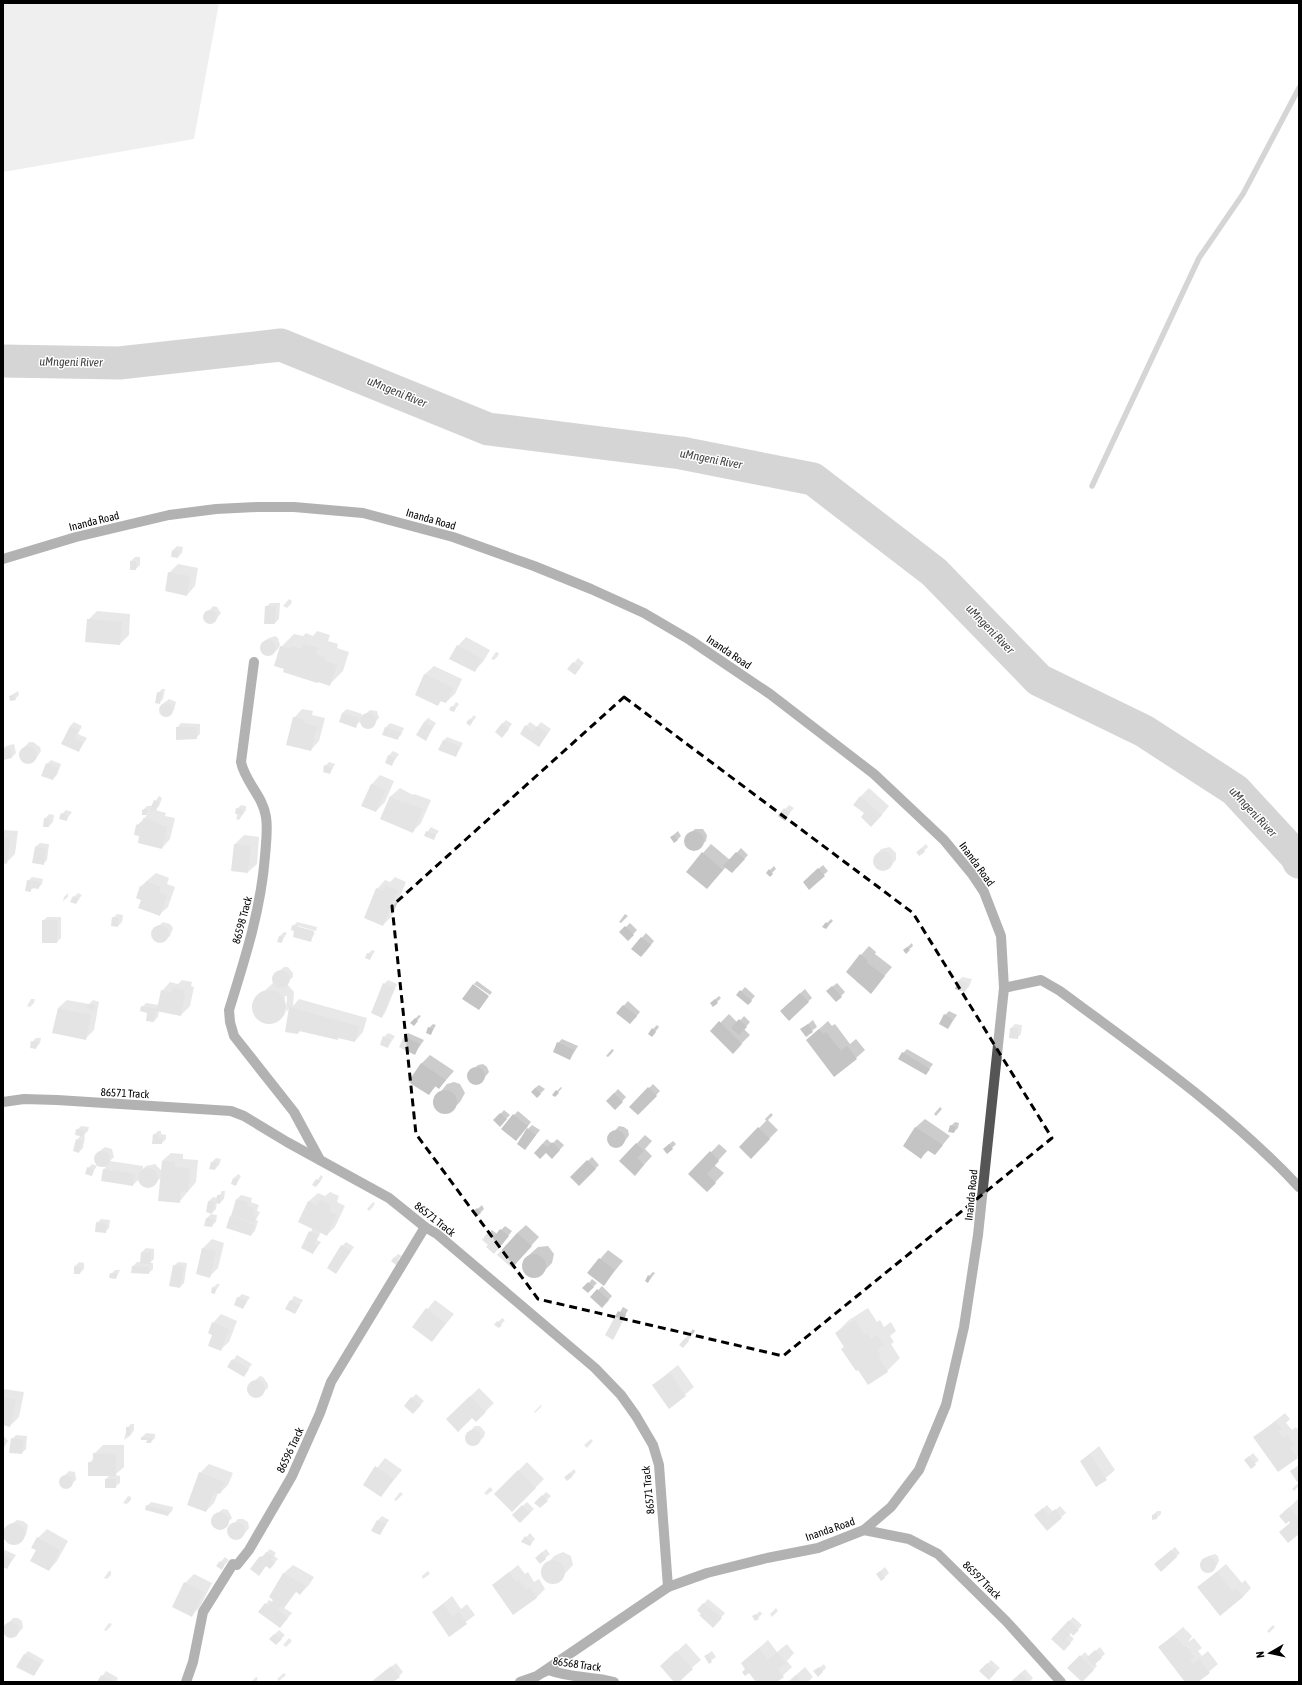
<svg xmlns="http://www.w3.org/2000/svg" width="1302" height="1685" font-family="'Asap Condensed',sans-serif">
  <rect width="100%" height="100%" fill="#fff"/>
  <polygon fill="#dcdcdc" points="3,3 219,3 194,139 3,172"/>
  <g fill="#0003">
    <polygon points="177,546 183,547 182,553 178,557 173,550"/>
    <polygon points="135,557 140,557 140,565 136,569 131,561"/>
    <polygon points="178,564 198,568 195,586 187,595 169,573"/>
    <polygon points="289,599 292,601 291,604 287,608 283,606"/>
    <polygon points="270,603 280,603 279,619 275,623 266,607"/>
    <polygon points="213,606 217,607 221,613 215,621 208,623 204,617"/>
    <polygon points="97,611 130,614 129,635 120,644 88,620"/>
    <polygon points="317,631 330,635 328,641 338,644 337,648 349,652 343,671 330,684 285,669 281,647 294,634 303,636 306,633 313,636"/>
    <polygon points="275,636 278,638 280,645 278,649 271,655 263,653 261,650 263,643 267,639"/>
    <polygon points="466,637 490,650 483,662 474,671 458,646"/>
    <polygon points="496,652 499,653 498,656 494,660 491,659"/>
    <polygon points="578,658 584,663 579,669 569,669"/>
    <polygon points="434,666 462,679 455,694 446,702 442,700 438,705 416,694 425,674"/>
    <polygon points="162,689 165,689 163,699 159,703 158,693"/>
    <polygon points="18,691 19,695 15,699 10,696"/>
    <polygon points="169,699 176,702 174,710 167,716 162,716 160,713 161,705"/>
    <polygon points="456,702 459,704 457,707 453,711 450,710"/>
    <polygon points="302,709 313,711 312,715 325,718 319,741 311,750 294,718"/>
    <polygon points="347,709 362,714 361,718 370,710 377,711 379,718 370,728 366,728 360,722 355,726 342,713"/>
    <polygon points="474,715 476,717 474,720 470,724 467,723"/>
    <polygon points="428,718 436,723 426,739 424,722"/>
    <polygon points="506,720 512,724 505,733 502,724"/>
    <polygon points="74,722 82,726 78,734 87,738 79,751 70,726"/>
    <polygon points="530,722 537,727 541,722 551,729 539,746 526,726"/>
    <polygon points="181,723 200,724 200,734 196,738 177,728"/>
    <polygon points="390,723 404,728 401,735 397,739 384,735 386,727"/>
    <polygon points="447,737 463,743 456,756 443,741"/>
    <polygon points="29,742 33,742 40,747 41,751 35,760 26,763 23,762 19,754"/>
    <polygon points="14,744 16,753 12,757 3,755 3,749 6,746"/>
    <polygon points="393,751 399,754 392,764 389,755"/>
    <polygon points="51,760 61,764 57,775 53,779 47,764"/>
    <polygon points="329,762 335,764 330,773 325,766"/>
    <polygon points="380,775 394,781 385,802 376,811 363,805 372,784"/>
    <polygon points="400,788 413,795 414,794 431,800 421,823 412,832 382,819 391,796"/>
    <polygon points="869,788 889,806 880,817 866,813 860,797"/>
    <polygon points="159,796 162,798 159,806 155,810 166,813 165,816 175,818 170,839 162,848 140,835 137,826 149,813 143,814 143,810 147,806 152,806"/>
    <polygon points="241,805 246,806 246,810 239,820 236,819 238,813 237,809"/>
    <polygon points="789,805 794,808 788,815 780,815"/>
    <polygon points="66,810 72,812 66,820 62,814"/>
    <polygon points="49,814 54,815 53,822 49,826 45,819"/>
    <polygon points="431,827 439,831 433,839 425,835"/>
    <polygon points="695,829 703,829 707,835 706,841 697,849 691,849 687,846 686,837"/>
    <polygon points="3,830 18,831 15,854 6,863 3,862"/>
    <polygon points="678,831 681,836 677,840 671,837"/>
    <polygon points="244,835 259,837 257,864 248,872 232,871 235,844"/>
    <polygon points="40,843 49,844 47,860 43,864 35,847"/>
    <polygon points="711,844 730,860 741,848 748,855 736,868 726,867 715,879 703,853"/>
    <polygon points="926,844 928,847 924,851 917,852"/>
    <polygon points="890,847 896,853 896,860 887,869 881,870 876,867 874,859 881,849"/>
    <polygon points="823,865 828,871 809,888 808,878"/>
    <polygon points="774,866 776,869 770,875 767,873"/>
    <polygon points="156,873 169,878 167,884 175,887 168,907 159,915 143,899 137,897 141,886"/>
    <polygon points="32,877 43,879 42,884 38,888 34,887 31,890 28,881"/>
    <polygon points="395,877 406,882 392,916 383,925 377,889 385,880 390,882"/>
    <polygon points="68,893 68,897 63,901 64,897"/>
    <polygon points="78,893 82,895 76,903 74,897"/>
    <polygon points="117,914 123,915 122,922 118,926 113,918"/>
    <polygon points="625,914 628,916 621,923 619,922"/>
    <polygon points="47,917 61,917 61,938 57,942 43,921"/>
    <polygon points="831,919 833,921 826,928 827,923"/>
    <polygon points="163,922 170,924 173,928 170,936 161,942 156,940 153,936 155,929"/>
    <polygon points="297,922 317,927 316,931 298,926 298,928 315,933 310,941 296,930 293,926"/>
    <polygon points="630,923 637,930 628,940 621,932"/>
    <polygon points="284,932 287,933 281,942 280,936"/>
    <polygon points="646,933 654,941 645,952 632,949"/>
    <polygon points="912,943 913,946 906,952 904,950"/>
    <polygon points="869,946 876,952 875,954 892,967 871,992 856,981 861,955"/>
    <polygon points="372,950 375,951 370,959 368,954"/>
    <polygon points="284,967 288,967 293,973 293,977 286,983 294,992 293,1006 299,999 367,1018 363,1032 355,1041 301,1030 298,1033 286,1031 290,1007 286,1012 287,996 285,996 283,1014 274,1022 262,1021 255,1012 255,1000 274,982 274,976"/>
    <polygon points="962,977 972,979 969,987 965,991 958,981"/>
    <polygon points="182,980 192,982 191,986 194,987 190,1006 181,1015 159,1010 158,1017 154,1021 148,1012 142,1007 146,1003 159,1005 162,991 170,982 178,984"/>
    <polygon points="388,980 397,984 385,1013 381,1017 384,984"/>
    <polygon points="477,981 492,992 490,995 474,984"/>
    <polygon points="837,983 845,992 836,1001 827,991"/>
    <polygon points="745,987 755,996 748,1004 738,995"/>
    <polygon points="805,989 812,998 789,1019 785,1007"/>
    <polygon points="719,996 721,998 717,1002 711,1003"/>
    <polygon points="31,999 35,999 34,1003 30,1007 27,1006"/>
    <polygon points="67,1000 89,1004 93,1000 99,1002 94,1030 85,1039 58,1008"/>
    <polygon points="628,1001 640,1012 634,1019 617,1013"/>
    <polygon points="949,1011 957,1015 948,1028 945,1015"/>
    <polygon points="729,1014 738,1023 744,1016 750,1022 744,1029 750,1035 733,1052 712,1031"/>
    <polygon points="419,1015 421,1016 414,1024 415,1019"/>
    <polygon points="813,1020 817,1027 806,1035 802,1029"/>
    <polygon points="828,1021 832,1026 835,1024 850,1044 856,1039 865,1050 856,1058 807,1040"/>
    <polygon points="433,1024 436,1025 431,1034 429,1028"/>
    <polygon points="1015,1024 1022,1025 1021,1034 1017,1038 1011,1028"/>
    <polygon points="657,1025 659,1027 652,1036 653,1029"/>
    <polygon points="388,1033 395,1036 388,1047 384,1037"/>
    <polygon points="408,1033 424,1040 415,1053 404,1037"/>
    <polygon points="36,1038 41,1038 40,1043 36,1048 32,1042"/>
    <polygon points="562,1039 578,1046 570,1059 558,1043"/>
    <polygon points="612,1049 614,1050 612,1053 608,1057 606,1056"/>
    <polygon points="907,1049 933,1064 926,1074 903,1053"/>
    <polygon points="430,1055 454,1071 439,1088 436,1086 429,1094 410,1081 422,1063"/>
    <polygon points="483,1064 487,1067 489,1072 480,1083 473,1083 470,1080 469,1073 478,1065"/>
    <polygon points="454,1082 460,1084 465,1093 460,1102 451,1111 444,1113 435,1107 434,1100 447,1084"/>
    <polygon points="653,1084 660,1091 638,1114 630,1107"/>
    <polygon points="539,1085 545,1089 537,1097 535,1088"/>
    <polygon points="561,1087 562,1088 555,1096 557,1091"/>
    <polygon points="618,1089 626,1097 615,1109 607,1101"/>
    <polygon points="940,1107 942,1109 936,1116 934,1114"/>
    <polygon points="504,1110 510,1115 500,1125 495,1120"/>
    <polygon points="518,1111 531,1122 520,1136 514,1115"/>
    <polygon points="771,1113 773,1115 768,1120 778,1130 751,1157 740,1147 766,1121 765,1119"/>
    <polygon points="925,1119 950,1136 935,1154 929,1150 921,1157 904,1146 916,1127"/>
    <polygon points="955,1122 959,1123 958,1128 954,1132 951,1126"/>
    <polygon points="532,1125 540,1130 525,1149 528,1129"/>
    <polygon points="81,1126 89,1127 88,1131 83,1136 85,1137 83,1148 79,1152 77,1140 81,1135 77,1130"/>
    <polygon points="619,1126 624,1127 628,1130 629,1135 623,1144 616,1146 611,1144 609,1137"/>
    <polygon points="158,1131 161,1131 161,1134 166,1135 166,1139 162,1143 154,1135"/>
    <polygon points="645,1135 652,1141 645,1149 652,1156 643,1166 620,1161"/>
    <polygon points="547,1139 552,1144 557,1139 564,1145 556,1154 543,1143"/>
    <polygon points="673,1141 676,1144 667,1153 668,1145"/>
    <polygon points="719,1144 727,1151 714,1165 724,1173 707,1191 690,1174"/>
    <polygon points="105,1147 112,1149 114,1157 110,1161 143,1166 143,1169 146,1166 155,1164 162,1171 162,1161 171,1153 183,1154 183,1159 198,1160 196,1182 179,1202 161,1177 154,1185 144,1187 138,1180 133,1185 103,1170 106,1167 97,1166 95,1161 97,1153"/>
    <polygon points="592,1157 599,1165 579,1185 572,1177"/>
    <polygon points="216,1158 221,1159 219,1165 215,1169 212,1162"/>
    <polygon points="92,1164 97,1166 91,1175 88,1168"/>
    <polygon points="238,1174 241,1176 236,1185 234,1178"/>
    <polygon points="321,1175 323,1177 320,1182 316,1186 314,1185"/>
    <polygon points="222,1191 225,1191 224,1199 220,1203 217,1202 216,1209 212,1213 209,1201 213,1197 218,1198"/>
    <polygon points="330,1192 339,1196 337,1202 345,1206 335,1227 327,1235 321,1232 317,1240 321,1242 313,1253 302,1247 313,1228 299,1222 309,1201 318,1193 325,1196"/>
    <polygon points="241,1195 252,1198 251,1202 259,1205 257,1211 260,1212 256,1220 258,1221 255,1231 251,1235 231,1217 237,1199"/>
    <polygon points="373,1202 375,1203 373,1207 369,1211 367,1209"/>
    <polygon points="482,1205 484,1209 480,1213 474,1212"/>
    <polygon points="211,1214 217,1215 216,1222 212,1226 207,1218"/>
    <polygon points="101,1219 110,1220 109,1228 105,1232 97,1223"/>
    <polygon points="526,1225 539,1237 520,1258 517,1233"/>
    <polygon points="505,1226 512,1231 498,1249 489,1245 488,1234 492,1230 497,1234"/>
    <polygon points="212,1239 224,1243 218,1268 210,1276 197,1273 203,1248"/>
    <polygon points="346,1242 354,1247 336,1272 342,1246"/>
    <polygon points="548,1246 554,1254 552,1263 543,1272 534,1277 525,1273 523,1263 529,1255 538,1247"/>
    <polygon points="146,1248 154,1249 154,1259 150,1263 153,1263 153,1269 149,1273 133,1266 137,1262 141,1262 142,1252"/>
    <polygon points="608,1250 623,1261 604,1284 588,1273"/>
    <polygon points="398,1254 402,1256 395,1263 394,1258"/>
    <polygon points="79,1262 84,1263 84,1269 80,1273 75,1266"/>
    <polygon points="178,1262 187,1263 184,1283 180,1287 174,1266"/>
    <polygon points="115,1270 120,1270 116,1278 111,1274"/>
    <polygon points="653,1272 655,1273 648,1282 649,1276"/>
    <polygon points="592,1279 597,1283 592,1288 589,1283"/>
    <polygon points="217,1284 220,1284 215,1292 213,1288"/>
    <polygon points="602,1286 612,1296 606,1303 592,1297"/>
    <polygon points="242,1294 250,1297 243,1308 238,1298"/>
    <polygon points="294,1296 303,1300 295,1313 286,1309"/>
    <polygon points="435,1300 454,1314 432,1341 413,1326"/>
    <polygon points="623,1307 630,1311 628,1310 613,1338 606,1335"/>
    <polygon points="868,1308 877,1322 880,1320 884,1327 891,1322 896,1331 890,1336 894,1342 891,1344 900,1358 887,1371 845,1347 836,1333 849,1320"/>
    <polygon points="221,1314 237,1321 229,1342 220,1350 213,1334 213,1323"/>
    <polygon points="502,1318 505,1320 499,1327 498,1322"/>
    <polygon points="693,1329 695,1331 687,1343 680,1345"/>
    <polygon points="237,1355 252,1364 244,1375 229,1366"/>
    <polygon points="678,1365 694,1387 669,1408 653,1385"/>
    <polygon points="260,1376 263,1377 268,1384 268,1388 256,1397 249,1394 247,1390 248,1386"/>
    <polygon points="479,1388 494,1403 476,1421 472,1417 447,1419"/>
    <polygon points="3,1389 24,1392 19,1417 10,1426 3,1424"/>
    <polygon points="416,1394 424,1401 417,1409 412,1398"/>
    <polygon points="541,1405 542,1406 535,1413 534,1412"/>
    <polygon points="1285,1413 1290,1419 1286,1423 1292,1430 1296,1427 1299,1431 1299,1455 1297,1457 1254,1438"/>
    <polygon points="131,1424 134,1424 134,1430 130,1436 124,1440 127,1428"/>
    <polygon points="475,1426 480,1426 485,1432 484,1437 474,1445 469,1444 465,1439 467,1434"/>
    <polygon points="146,1433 155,1434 155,1438 151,1442 142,1437"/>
    <polygon points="3,1435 8,1441 3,1449"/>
    <polygon points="16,1435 27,1436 26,1449 22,1453 12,1439"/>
    <polygon points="591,1439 593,1441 587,1448 584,1445"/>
    <polygon points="103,1445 124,1445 124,1467 115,1475 120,1476 120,1483 115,1487 106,1479 110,1475 89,1463 94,1458 94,1454"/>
    <polygon points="1099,1446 1115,1470 1096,1486 1081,1461"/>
    <polygon points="1253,1453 1259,1460 1251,1467 1245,1460"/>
    <polygon points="385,1458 402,1470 381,1496 364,1484"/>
    <polygon points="527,1462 544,1479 512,1511 495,1494"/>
    <polygon points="209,1464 233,1473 228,1485 220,1493 218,1493 214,1503 206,1511 200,1473"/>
    <polygon points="574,1469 576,1472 572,1476 565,1477"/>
    <polygon points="69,1471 75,1472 76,1480 67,1488 63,1487 60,1483 60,1480"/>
    <polygon points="1298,1483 1299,1486 1294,1491 1292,1489"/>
    <polygon points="490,1487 493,1490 487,1495 484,1493"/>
    <polygon points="400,1492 403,1494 396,1501 394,1500"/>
    <polygon points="546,1492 551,1496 540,1507 536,1503"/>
    <polygon points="128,1496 131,1497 131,1500 127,1504 123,1503"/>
    <polygon points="1298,1499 1299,1533 1288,1542 1280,1532 1291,1522 1280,1516"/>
    <polygon points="151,1502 173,1507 172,1511 168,1515 147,1506"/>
    <polygon points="527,1502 534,1509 520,1522 513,1515"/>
    <polygon points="1047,1505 1053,1512 1060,1506 1066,1513 1047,1529 1040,1511"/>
    <polygon points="223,1509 228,1510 232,1518 223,1528 216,1528 213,1524 214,1516"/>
    <polygon points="1157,1511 1161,1511 1161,1514 1157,1518 1153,1515"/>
    <polygon points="382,1516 389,1520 380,1534 378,1520"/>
    <polygon points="238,1519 243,1519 248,1522 249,1528 240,1539 235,1539 229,1535 228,1530"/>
    <polygon points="17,1520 23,1521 28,1525 26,1535 17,1543 8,1541 5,1536 7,1527"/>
    <polygon points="47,1529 68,1541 57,1561 49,1570 37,1550 38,1538"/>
    <polygon points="530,1533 535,1539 530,1545 522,1542"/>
    <polygon points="1175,1547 1180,1553 1176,1557 1160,1560"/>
    <polygon points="270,1549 276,1553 274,1556 278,1559 270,1568 266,1553"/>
    <polygon points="546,1549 550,1554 540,1562 540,1554"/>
    <polygon points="5,1550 16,1555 7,1568 3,1566 3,1552"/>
    <polygon points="563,1552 571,1556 573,1565 557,1582 553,1583 544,1578 543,1569 554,1556"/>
    <polygon points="1215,1554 1218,1556 1219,1561 1217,1565 1213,1570 1206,1571 1203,1568 1202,1564 1204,1560 1208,1556"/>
    <polygon points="225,1557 229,1560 222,1568 218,1565"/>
    <polygon points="1226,1564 1242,1583 1245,1580 1251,1588 1243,1597 1198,1587"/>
    <polygon points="293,1565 314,1577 309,1585 300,1594 297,1591 284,1608 292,1613 280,1627 266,1604 269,1600 273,1602 274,1599 270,1596 284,1573"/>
    <polygon points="518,1565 525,1574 528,1572 534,1582 539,1579 545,1589 537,1597 514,1613 494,1585"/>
    <polygon points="885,1567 889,1573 882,1580 877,1574"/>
    <polygon points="109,1571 111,1571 111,1575 107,1579 104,1578"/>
    <polygon points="428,1571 430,1574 423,1579 422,1576"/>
    <polygon points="194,1574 212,1583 200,1607 192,1615 185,1583"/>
    <polygon points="452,1596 461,1609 467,1604 475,1615 449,1635 433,1612"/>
    <polygon points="708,1599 725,1613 717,1622 698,1610"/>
    <polygon points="776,1608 778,1611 772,1617 770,1614"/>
    <polygon points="760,1611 762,1614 758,1618 753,1617"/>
    <polygon points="1073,1617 1082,1625 1073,1635 1071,1632 1069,1634 1074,1639 1064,1649 1053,1639"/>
    <polygon points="13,1618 18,1618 22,1621 23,1628 15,1636 8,1636 5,1633 4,1628"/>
    <polygon points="109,1623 112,1624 110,1627 106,1631 104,1630"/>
    <polygon points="1273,1625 1275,1627 1269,1633 1267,1631"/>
    <polygon points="1183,1627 1192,1636 1188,1642 1194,1638 1202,1648 1198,1651 1202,1656 1208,1651 1218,1664 1197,1682 1187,1682 1160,1647"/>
    <polygon points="279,1630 285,1635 276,1644 270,1639"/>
    <polygon points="289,1638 292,1641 286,1647 283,1645"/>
    <polygon points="768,1640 777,1652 787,1644 794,1653 787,1661 792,1667 776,1682 757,1682 742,1663"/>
    <polygon points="686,1643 701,1660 675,1682 670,1658"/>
    <polygon points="1100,1647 1105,1654 1095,1663 1097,1666 1082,1681 1069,1668 1085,1652 1089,1657"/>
    <polygon points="28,1651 44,1660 34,1675 24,1655"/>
    <polygon points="712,1651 716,1657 709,1662 705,1656"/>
    <polygon points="991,1660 1000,1668 989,1679 981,1671"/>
    <polygon points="396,1663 403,1672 399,1676 392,1682 373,1682"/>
    <polygon points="824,1664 826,1668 822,1672 819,1668"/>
    <polygon points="805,1667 813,1677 808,1682 788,1682"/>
    <polygon points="1025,1669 1033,1678 1030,1682 1011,1682"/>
    <polygon points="106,1671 118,1678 116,1682 98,1682"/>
    <polygon points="284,1673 286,1675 279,1681 277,1679"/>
    <polygon points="256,1677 258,1678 256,1682 251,1682"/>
  </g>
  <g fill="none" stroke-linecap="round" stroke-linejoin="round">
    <polyline stroke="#a3a3a3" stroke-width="5.5" points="1092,486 1199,258 1243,194 1299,88"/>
    <polyline stroke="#a3a3a3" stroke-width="33" points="3,361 119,363 281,345 488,429 681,453 813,479 934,572 1039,680 1144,731 1235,790 1296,856 1299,862"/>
  </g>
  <g fill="#c4c4c4">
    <polygon points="172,550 179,551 178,558 171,557"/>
    <rect x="130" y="561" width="6" height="9"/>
    <polygon points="168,572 190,576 187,596 165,591"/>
    <polygon points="265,606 276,607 275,624 264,624"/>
    <circle cx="210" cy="617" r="7"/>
    <polygon points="87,619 122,622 120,645 85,642"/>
    <circle cx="268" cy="648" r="8"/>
    <polygon points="303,644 318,648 316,654 326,657 325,661 337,665 330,686 318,682 317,683 283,672 284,669 274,666 280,646 290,649 292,646 301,649"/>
    <polygon points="457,645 482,659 475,672 449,659"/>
    <polygon points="573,662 581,667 575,675 567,669"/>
    <polygon points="424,674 454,688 446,703 440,701 438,706 415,695"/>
    <polygon points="157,692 162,693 160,704 155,703"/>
    <polygon points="14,695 16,700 10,701 9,696"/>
    <circle cx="166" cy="710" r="7"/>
    <polygon points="451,706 456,708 454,712 449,710"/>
    <polygon points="342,713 359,718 356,728 339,722"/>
    <circle cx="368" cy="721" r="8"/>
    <polygon points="293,717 305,720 304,723 317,726 311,751 286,745"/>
    <polygon points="469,719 473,721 470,726 466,723"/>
    <polygon points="424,722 433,727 426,741 416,735"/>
    <polygon points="502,723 509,729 502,738 495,732"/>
    <polygon points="525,725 533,731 537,726 548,733 539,747 520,734"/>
    <polygon points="70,726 78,730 75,738 83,742 79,752 61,744"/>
    <polygon points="176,727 197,727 197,739 176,740"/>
    <polygon points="385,727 400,732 398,740 382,735"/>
    <polygon points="443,740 460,747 456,757 438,750"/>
    <circle cx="28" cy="755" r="9"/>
    <polygon points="10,748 12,758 3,760 3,749"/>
    <polygon points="388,755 395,758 392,766 385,763"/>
    <polygon points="46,763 58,768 53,780 41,776"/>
    <polygon points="324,765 332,768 330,774 323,772"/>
    <polygon points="371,784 386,790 376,812 361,806"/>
    <polygon points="390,796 404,803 405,802 423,809 413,833 380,819"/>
    <polygon points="860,796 882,815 871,827 861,817 864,813 853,805"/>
    <polygon points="154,800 159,802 156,811 150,809"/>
    <polygon points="236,808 243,809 242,815 235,814"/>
    <polygon points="784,808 790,813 785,821 778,816"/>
    <polygon points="147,809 148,815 142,815 142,810"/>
    <polygon points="61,813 68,816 67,821 59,819"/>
    <polygon points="44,818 50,819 49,827 43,827"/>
    <polygon points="143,818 158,822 157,824 167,827 162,849 138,843 139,836 134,835 136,825 143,822"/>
    <polygon points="426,831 436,835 434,840 424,836"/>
    <circle cx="694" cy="841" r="10"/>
    <polygon points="674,835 678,840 674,843 670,837"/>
    <polygon points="3,838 10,839 7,864 3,863"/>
    <polygon points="234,844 251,846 248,873 231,871"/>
    <polygon points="35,847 46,848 44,865 32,863"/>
    <polygon points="922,848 925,852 919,856 916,852"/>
    <circle cx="883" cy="861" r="10"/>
    <polygon points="702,852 723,870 707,889 686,872"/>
    <polygon points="736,852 745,859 732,873 723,866"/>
    <polygon points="818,868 825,876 809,890 803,882"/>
    <polygon points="769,869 773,874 770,877 766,873"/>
    <polygon points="27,880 40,882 39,889 31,888 31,892 25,891"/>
    <polygon points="146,881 161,887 159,892 167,895 160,916 138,908 141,900 136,898 140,886 144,887"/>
    <polygon points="385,885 398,890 383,926 364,918 376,888 383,891"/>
    <polygon points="73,896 79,899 76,904 70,902"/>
    <polygon points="112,917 119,918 118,927 111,926"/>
    <rect x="42" y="920" width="15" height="23"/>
    <polygon points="826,922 829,925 826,929 822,927"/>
    <polygon points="292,925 314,931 311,942 293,937 294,931 291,930"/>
    <circle cx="160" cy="934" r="9"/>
    <polygon points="625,926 634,935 628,941 619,932"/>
    <polygon points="279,936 283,937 282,943 277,942"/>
    <polygon points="641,937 651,945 641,957 631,949"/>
    <polygon points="907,947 910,950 906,954 903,950"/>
    <polygon points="367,953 372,955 370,960 365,958"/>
    <polygon points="860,954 868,961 867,963 885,976 871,994 846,972"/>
    <circle cx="281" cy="979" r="9"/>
    <polygon points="958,980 968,983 965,992 955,989"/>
    <polygon points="383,983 394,988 382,1018 371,1013"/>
    <polygon points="473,984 489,996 479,1010 462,999"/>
    <polygon points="832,986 842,997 836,1002 826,991"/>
    <polygon points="173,988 184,990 183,995 185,995 181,1016 156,1011 154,1022 146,1021 147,1013 140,1011 141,1006 157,1009 161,990 172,993"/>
    <polygon points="740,990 752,1001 748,1005 736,995"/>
    <circle cx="269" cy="1007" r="17"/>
    <polygon points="800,993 809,1002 789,1021 780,1011"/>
    <polygon points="715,999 718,1003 713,1007 710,1003"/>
    <polygon points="88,1004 95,1005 94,1010 86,1008"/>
    <polygon points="623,1005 637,1016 630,1024 616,1013"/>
    <polygon points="289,1007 359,1026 355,1042 338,1038 338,1040 299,1031 298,1034 285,1032"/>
    <polygon points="58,1008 91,1015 86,1040 52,1033"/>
    <polygon points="944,1014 953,1020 948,1029 939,1024"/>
    <polygon points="415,1018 418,1021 414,1026 410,1023"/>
    <polygon points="739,1019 747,1027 739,1035 731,1028"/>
    <polygon points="719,1021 742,1044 733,1054 710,1031"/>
    <polygon points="808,1024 813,1032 806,1037 800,1029"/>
    <polygon points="428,1027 433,1029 431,1035 426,1033"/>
    <polygon points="652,1028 656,1032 652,1037 648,1034"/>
    <polygon points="1010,1028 1018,1028 1018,1039 1009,1038"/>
    <polygon points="819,1029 823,1034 826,1032 841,1051 847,1046 857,1059 834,1077 806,1040"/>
    <polygon points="383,1036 391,1040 388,1048 380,1045"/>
    <polygon points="404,1036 420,1044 415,1055 399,1047"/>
    <polygon points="31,1041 38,1042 36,1049 30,1048"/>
    <polygon points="557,1042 574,1050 570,1060 553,1052"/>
    <polygon points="902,1052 930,1069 926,1075 898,1059"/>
    <polygon points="421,1063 446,1080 439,1089 435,1086 429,1095 408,1082"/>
    <circle cx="476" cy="1076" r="9"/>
    <polygon points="648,1087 657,1096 638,1115 629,1107"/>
    <polygon points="535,1088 541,1094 537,1098 531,1092"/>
    <polygon points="556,1090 559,1093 555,1097 552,1095"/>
    <circle cx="445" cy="1102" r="12"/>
    <polygon points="614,1093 623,1102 615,1110 606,1101"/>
    <polygon points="500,1113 507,1119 500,1127 493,1120"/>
    <polygon points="513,1114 528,1126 516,1141 501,1129"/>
    <polygon points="950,1125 956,1127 954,1133 948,1132"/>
    <polygon points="758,1127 770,1139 751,1159 739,1147"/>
    <polygon points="915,1127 943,1145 935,1155 927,1150 921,1159 903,1146"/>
    <polygon points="527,1128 536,1135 525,1150 517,1144"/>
    <polygon points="76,1129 85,1131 84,1137 75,1135"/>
    <circle cx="616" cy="1139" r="9"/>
    <polygon points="153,1134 158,1135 158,1138 163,1138 162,1144 152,1144"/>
    <polygon points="76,1139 82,1141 79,1153 73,1151"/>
    <polygon points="552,1142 560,1150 552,1159 546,1153 540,1159 534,1153 543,1143 548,1147"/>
    <polygon points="636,1143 644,1151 637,1158 644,1165 635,1176 619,1161"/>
    <polygon points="669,1144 673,1149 667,1154 663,1149"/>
    <circle cx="102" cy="1159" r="8"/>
    <polygon points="710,1151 719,1161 707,1174 716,1183 707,1192 688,1174"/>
    <polygon points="587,1160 596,1169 579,1186 570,1177"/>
    <polygon points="162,1161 175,1162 174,1167 190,1168 188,1192 181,1191 180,1203 158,1201"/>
    <polygon points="211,1162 217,1163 215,1170 209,1169"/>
    <polygon points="87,1167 94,1170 92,1176 85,1174"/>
    <circle cx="148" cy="1178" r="10"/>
    <polygon points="103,1169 135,1174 133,1186 101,1181"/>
    <polygon points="233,1178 238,1180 236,1186 231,1184"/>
    <polygon points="316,1179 320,1181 316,1187 312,1185"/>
    <polygon points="217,1195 221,1195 220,1204 216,1203"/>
    <polygon points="236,1199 248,1202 247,1206 255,1209 253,1215 256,1216 254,1223 231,1216"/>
    <polygon points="320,1200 331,1205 329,1211 337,1215 327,1236 298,1222 308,1201 317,1205"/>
    <polygon points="208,1201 215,1202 212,1214 206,1212"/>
    <polygon points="477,1208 481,1213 476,1217 472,1212"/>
    <polygon points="230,1216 255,1225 251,1236 226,1228"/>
    <polygon points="206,1218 214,1219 212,1227 204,1226"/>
    <polygon points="96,1222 107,1224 106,1233 95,1232"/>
    <polygon points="500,1229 509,1236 494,1254 486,1247 488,1245 482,1240 487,1233 493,1238"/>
    <polygon points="309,1231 319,1235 314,1244 317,1246 313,1254 301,1248"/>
    <polygon points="517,1233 532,1246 512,1268 497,1255"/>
    <polygon points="341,1245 351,1251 336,1274 327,1268"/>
    <polygon points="202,1248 216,1251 210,1278 196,1274"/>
    <polygon points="141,1252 151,1252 150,1264 140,1264"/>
    <circle cx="534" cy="1266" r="12"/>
    <polygon points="394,1257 399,1261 396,1265 391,1261"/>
    <polygon points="599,1258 615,1270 604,1286 587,1273"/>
    <polygon points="173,1265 184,1267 180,1288 169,1286"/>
    <polygon points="74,1266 81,1267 80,1274 74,1274"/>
    <polygon points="132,1266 149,1267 149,1274 131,1273"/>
    <polygon points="110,1273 117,1274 116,1279 109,1278"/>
    <polygon points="648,1275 651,1277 648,1283 645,1281"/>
    <polygon points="588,1282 594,1287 588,1293 582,1288"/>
    <polygon points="212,1287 216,1288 215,1294 211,1293"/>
    <polygon points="597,1289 609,1300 602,1308 590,1297"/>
    <polygon points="237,1297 247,1301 243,1309 234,1305"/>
    <polygon points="290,1300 300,1305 295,1314 285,1309"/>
    <polygon points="426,1308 446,1323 432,1342 412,1327"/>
    <polygon points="618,1311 626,1315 613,1340 605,1335"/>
    <polygon points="855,1320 864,1335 867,1333 871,1339 877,1335 884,1345 877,1349 881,1356 878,1357 888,1372 868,1385 858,1370 856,1371 841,1349 844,1347 835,1333"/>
    <polygon points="497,1321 502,1325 499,1328 494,1325"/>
    <polygon points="212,1322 229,1329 221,1351 208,1346 212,1335 208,1333"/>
    <polygon points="685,1338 689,1341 683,1348 679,1345"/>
    <polygon points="232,1359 249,1369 244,1377 227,1367"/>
    <polygon points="670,1373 686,1396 669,1409 652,1385"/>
    <circle cx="256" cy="1389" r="9"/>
    <polygon points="470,1396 486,1412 476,1422 472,1418 458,1432 446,1419"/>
    <polygon points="411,1397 421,1405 413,1414 404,1406"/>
    <polygon points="4,1398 16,1400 10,1427 3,1425"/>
    <polygon points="1276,1421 1282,1429 1278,1431 1283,1438 1287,1435 1294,1445 1290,1448 1298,1458 1278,1472 1253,1437"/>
    <rect x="126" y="1427" width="4" height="8"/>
    <circle cx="473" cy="1438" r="8"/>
    <polygon points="141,1437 152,1438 151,1443 146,1443 147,1440 141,1440"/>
    <polygon points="11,1438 24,1440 22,1454 9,1453"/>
    <polygon points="93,1453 116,1454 116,1476 88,1476 88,1462 93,1463"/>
    <polygon points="1090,1454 1107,1480 1096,1487 1080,1461"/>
    <polygon points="1249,1456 1256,1465 1251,1469 1244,1460"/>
    <polygon points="1299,1465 1299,1480 1297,1482 1290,1471"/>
    <polygon points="375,1466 394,1479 381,1497 363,1485"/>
    <polygon points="518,1470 536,1488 512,1512 494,1494"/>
    <polygon points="199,1472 225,1482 220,1494 214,1492 206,1512 187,1505"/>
    <polygon points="570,1473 573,1476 567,1481 564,1477"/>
    <circle cx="66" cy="1482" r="7"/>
    <rect x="105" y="1479" width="11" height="9"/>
    <polygon points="542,1495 548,1501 540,1508 534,1503"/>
    <polygon points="146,1505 170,1511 168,1516 145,1510"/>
    <polygon points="522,1505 530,1513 520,1523 512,1515"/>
    <polygon points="1289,1507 1299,1519 1299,1528 1296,1530 1299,1534 1288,1543 1279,1532 1290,1523 1289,1521 1286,1524 1279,1516"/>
    <polygon points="1043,1508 1048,1515 1055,1509 1062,1518 1047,1531 1034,1515"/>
    <circle cx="220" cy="1521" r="9"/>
    <polygon points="1157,1514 1157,1519 1152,1520 1152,1515"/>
    <polygon points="377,1520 386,1524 380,1535 371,1531"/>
    <circle cx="236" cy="1531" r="9"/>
    <circle cx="14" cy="1534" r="11"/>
    <polygon points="525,1536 532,1543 530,1546 521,1542"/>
    <polygon points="37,1537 60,1550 49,1571 30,1561 36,1550 31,1548"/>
    <polygon points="1171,1550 1177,1557 1161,1572 1154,1564"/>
    <polygon points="266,1552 273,1557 271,1560 275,1563 270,1569 266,1566 259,1576 250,1569 259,1557 263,1556"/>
    <polygon points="542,1552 546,1559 540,1564 535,1558"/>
    <polygon points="3,1555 12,1559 7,1569 3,1567"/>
    <circle cx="1208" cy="1565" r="8"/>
    <circle cx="553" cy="1572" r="12"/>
    <polygon points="220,1561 225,1564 222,1570 216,1566"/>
    <polygon points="880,1571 885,1578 881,1581 876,1574"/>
    <polygon points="509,1572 516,1582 519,1580 526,1590 530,1587 537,1598 513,1615 492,1585"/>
    <polygon points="1217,1572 1232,1591 1236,1588 1243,1597 1220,1616 1197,1587"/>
    <polygon points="283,1573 306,1586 300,1595 295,1591 284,1608 281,1606 278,1610 288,1618 280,1628 258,1612 265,1603 269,1606 273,1600 269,1597"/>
    <polygon points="184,1582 204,1592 192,1617 172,1607"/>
    <polygon points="703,1603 722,1618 713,1628 699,1615 701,1614 697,1610"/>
    <polygon points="443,1604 452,1616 459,1612 467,1624 449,1637 432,1612"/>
    <polygon points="756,1614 759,1619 755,1621 752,1616"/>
    <polygon points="1069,1620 1079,1630 1073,1636 1071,1633 1066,1639 1071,1643 1064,1651 1051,1639"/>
    <circle cx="11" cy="1630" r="8"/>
    <polygon points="274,1634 282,1639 276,1645 269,1639"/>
    <polygon points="1174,1635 1184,1646 1181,1648 1186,1646 1194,1657 1190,1660 1193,1664 1199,1659 1210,1673 1198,1682 1185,1682 1158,1647"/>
    <polygon points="759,1648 768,1660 777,1652 786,1663 778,1669 784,1677 777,1682 756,1682 749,1673 745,1676 742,1672 745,1669 741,1663"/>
    <polygon points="1095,1650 1102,1658 1093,1666 1086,1658"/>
    <polygon points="676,1651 693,1669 679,1682 674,1682 660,1666"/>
    <polygon points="24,1654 41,1664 34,1676 16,1667"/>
    <polygon points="708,1654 712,1662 709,1664 704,1656"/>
    <polygon points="1080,1655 1094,1670 1082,1682 1067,1668"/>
    <polygon points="987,1663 996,1672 989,1680 979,1671"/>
    <polygon points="391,1666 400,1677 393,1682 371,1682"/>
    <polygon points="819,1667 823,1672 818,1677 813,1671"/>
    <polygon points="1021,1673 1029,1682 1010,1682"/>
    <polygon points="101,1675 115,1682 97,1682"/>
    <polygon points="796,1675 802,1682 788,1682"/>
  </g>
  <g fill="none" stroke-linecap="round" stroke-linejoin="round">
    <g stroke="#555" stroke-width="10">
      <polyline points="3,559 76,537 169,515 216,509 257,507 294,507 363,513 453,537 534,566 591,589 644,613 690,640 770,694 874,774 944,840 972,874 984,892 1001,936 1004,988 978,1235 964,1327 946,1405 919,1470 891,1507 864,1530 818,1548 767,1558 707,1573 668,1587 537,1676 520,1682"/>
      <path d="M254 662 241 762C245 782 263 796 266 817 268 830 266 843 265 856 261 909 245 959 229 1010L230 1022 234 1036 294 1112 320 1160"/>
      <path d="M1004 988 1041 980 1060 991C1142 1052 1229 1112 1299 1187"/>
      <polyline points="3,1102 24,1099 57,1100 231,1111 244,1116 287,1142 389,1198 425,1227 437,1234 595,1368 621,1395 636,1416 653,1445 659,1465 668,1587"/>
      <polyline points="864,1530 909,1539 938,1554 1006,1621 1061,1682"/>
      <path d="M542 1673 549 1670C569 1678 593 1676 614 1682"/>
      <polyline points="186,1682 193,1662 203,1612 233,1564 237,1565 249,1550 292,1476 320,1413 331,1382 425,1227"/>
    </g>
  </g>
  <path d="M0 0H1302V1685H0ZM624 697 913 913 1052 1138 783 1356 538 1299 416 1134 392 906Z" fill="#fff" fill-opacity=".55" fill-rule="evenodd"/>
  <path fill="none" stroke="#000" stroke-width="3" stroke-dasharray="8 5" stroke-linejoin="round" d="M624 697 913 913 1052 1138 783 1356 538 1299 416 1134 392 906Z"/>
  <g text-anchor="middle" stroke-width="3" stroke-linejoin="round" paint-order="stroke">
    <g font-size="11" fill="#000" stroke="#fff">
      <text transform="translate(431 519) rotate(16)" y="4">Inanda Road</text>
      <text transform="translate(94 521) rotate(-14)" y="4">Inanda Road</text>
      <text transform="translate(729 652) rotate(34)" y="4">Inanda Road</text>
      <text transform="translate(977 864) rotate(54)" y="4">Inanda Road</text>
      <text transform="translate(242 920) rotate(-75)" y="4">86598 Track</text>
      <text transform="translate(125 1093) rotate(3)" y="4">86571 Track</text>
      <text transform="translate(971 1195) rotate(-84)" y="4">Inanda Road</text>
      <text transform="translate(435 1219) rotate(38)" y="4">86571 Track</text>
      <text transform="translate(290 1450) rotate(-65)" y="4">86596 Track</text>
      <text transform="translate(648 1490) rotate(-96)" y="4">86571 Track</text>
      <text transform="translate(830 1529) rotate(-19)" y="4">Inanda Road</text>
      <text transform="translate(982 1580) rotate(45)" y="4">86597 Track</text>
      <text transform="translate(577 1664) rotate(8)" y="4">86568 Track</text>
    </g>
    <g font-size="12" font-style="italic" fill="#444" stroke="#fff">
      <text transform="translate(71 362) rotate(1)" y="4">uMngeni River</text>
      <text transform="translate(397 392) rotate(22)" y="4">uMngeni River</text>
      <text transform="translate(711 459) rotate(11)" y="4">uMngeni River</text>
      <text transform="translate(990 629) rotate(46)" y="4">uMngeni River</text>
      <text transform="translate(1253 812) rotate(47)" y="4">uMngeni River</text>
    </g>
  </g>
  <rect width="1302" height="1685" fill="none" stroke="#000000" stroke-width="8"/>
  <g transform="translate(1270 1653) rotate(261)" stroke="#ffffff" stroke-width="3" paint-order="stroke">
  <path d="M0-3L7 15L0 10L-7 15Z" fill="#000000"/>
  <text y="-6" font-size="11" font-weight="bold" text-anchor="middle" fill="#000000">N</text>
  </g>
</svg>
